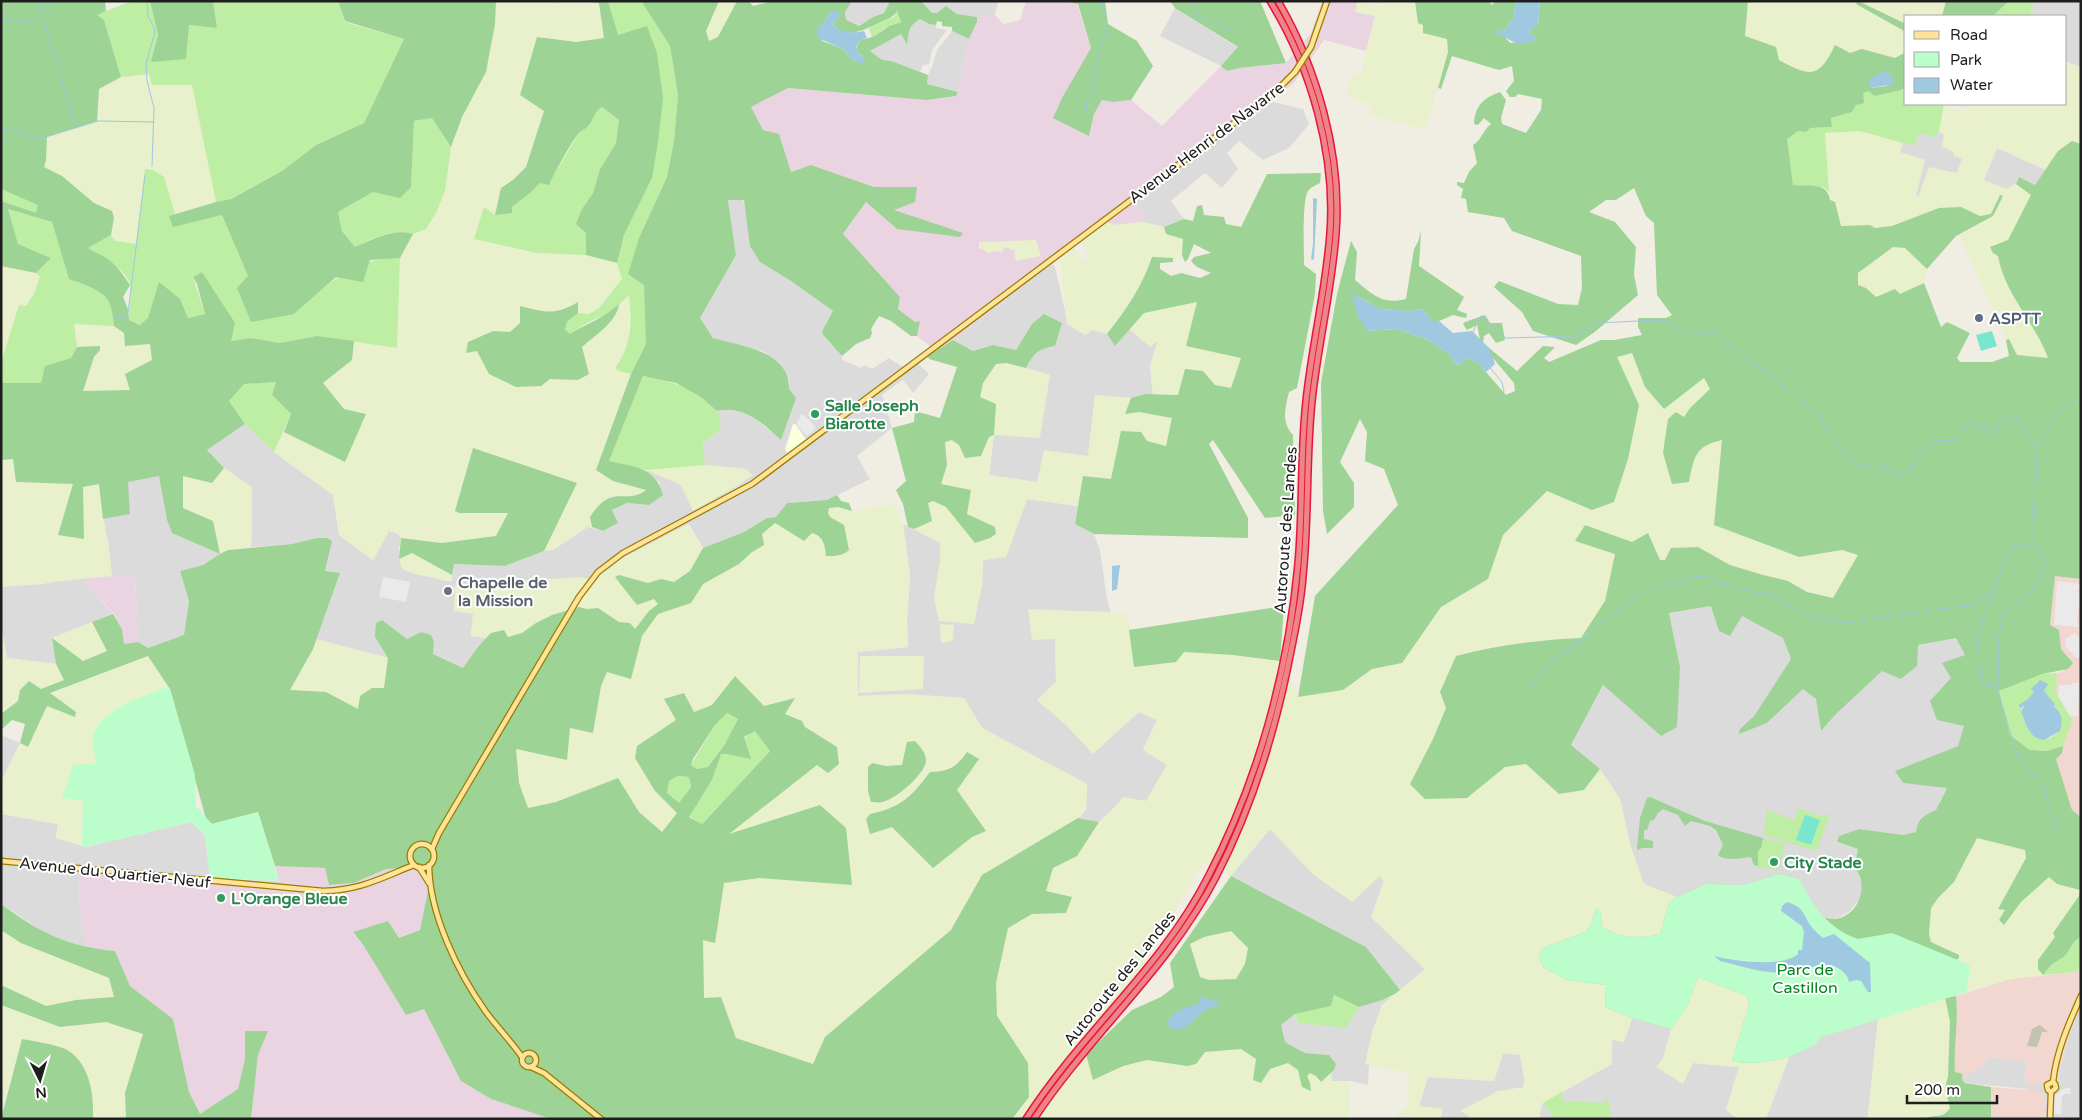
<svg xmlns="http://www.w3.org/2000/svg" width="2082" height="1120" font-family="'Varela Round',sans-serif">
  <rect width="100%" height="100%" fill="#f0ede3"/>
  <g fill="#dcdbdb">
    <polygon points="852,1 890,1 884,13 873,17 859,26 846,20 845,12"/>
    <polygon points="921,1 998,1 995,15 977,17 957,14 946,6 937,13 932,13"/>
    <polygon points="2035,1 2081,1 2081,67 2066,62 2066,16 2029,16"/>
    <polygon points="1175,8 1238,48 1221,66 1160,36"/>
    <polygon points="920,19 929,24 936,25 936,28 947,30 932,50 929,64 923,65 920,72 882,60 870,51 901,33 907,43 908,29 912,24"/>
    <polygon points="952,31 969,39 958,92 927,84 928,75 932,67 937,50"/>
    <polygon points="1269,101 1303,109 1309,124 1289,148 1263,160 1239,141 1227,153 1238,169 1222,188 1205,173 1171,201 1184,219 1164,227 1143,222 1147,218 1134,200"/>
    <polygon points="1939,132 1944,134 1954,152 1962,158 1957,173 1918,197 1915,196 1900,152 1903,143 1915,144 1919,133 1934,137"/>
    <polygon points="1997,148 2026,161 2046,170 2035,185 2019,177 2016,184 2006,189 1983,180"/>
    <polygon points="728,200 743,200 760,262 791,281 833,311 822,331 823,336 842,356 842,360 861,368 864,365 872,369 889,358 907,370 918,363 929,374 913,393 903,380 882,395 892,428 857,456 870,479 827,500 787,503 776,517 767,518 744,532 703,548 689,524 611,564 594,580 473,614 471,636 487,638 477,648 463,668 433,654 434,642 421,632 407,639 389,625 375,637 388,658 316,639 340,574 325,571 329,555 327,538 292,544 251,547 252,487 224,468 207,450 245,424 274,452 333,495 339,535 373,560 389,531 398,534 401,538 399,549 407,571 446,581 452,581 453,564 505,566 544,551 553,550 588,527 603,531 618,523 612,510 627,503 649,505 660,483 647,470 679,484 683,489 693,511 746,469 705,465 703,443 721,429 717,411 728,409 747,413 781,439 789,389 789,379 765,352 713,338 700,318 736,255"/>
    <polygon points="1052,264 1055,267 1068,324 1075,329 1093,330 1107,334 1115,346 1129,329 1150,347 1158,340 1150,366 1153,394 1145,394 1131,398 1095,395 1088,456 1037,482 989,475 994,435 1050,375 1026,368 1033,356 1043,348 1055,346 1032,324 1016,350 993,345 973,351 953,340"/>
    <polygon points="159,475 167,520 172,533 220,554 203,565 180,571 189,601 184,635 148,648 138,642 135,578 112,576 108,540 103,519 130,514 127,482"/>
    <polygon points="1027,499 1078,506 1075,524 1094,534 1100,550 1107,600 1111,612 1081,611 1055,639 1056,682 1037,700 1065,724 1139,712 1157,720 1143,750 1167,765 1146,801 1124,798 1099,822 1079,818 1086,810 1087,784 982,728 964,698 905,694 858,696 858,652 908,647 907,620 910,575 903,524 940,543 940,560 982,586 983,560 1006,557"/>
    <polygon points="81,577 113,614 52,638 56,664 7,658 1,625 1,587 42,584"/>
    <polygon points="1711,606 1742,616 1783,638 1791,659 1754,716 1740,729 1767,723 1803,688 1816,699 1821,731 1836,714 1882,670 1918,645 1956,637 1966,655 1952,678 1964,726 1958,747 1903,783 1947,787 1936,810 1918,822 1916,832 1903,835 1859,829 1839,836 1837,843 1858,849 1854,862 1863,888 1862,896 1850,911 1840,917 1834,919 1823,917 1808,898 1799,879 1779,874 1744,885 1707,884 1677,897 1644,884 1631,848 1620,799 1600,769 1571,745 1603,685 1661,736 1680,667 1669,613"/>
    <polygon points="1,735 20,743 1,782"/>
    <polygon points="1,814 58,824 56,838 86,847 191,822 205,835 210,879 198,883 79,871 80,910 87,948 52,937 1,904"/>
    <polygon points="1270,829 1315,876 1380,876 1384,881 1371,917 1426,970 1400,990 1366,947 1231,876"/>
    <polygon points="1390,998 1382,1005 1365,1064 1369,1065 1368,1085 1350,1081 1332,1082 1331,1073 1334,1070 1329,1055 1305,1053 1285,1042 1281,1025 1295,1014 1298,1023 1346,1027 1359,1007 1377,1000"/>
    <polygon points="2081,1006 2081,1119 2046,1119 2045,1115 2027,1089 1964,1083 1962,1078 1984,1065 1987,1057 2027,1061 2025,1084 2058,1080 2069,1035"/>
    <polygon points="1632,1018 1671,1029 1663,1059 1682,1084 1693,1063 1739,1067 1726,1110 1738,1119 1539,1119 1542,1104 1612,1039 1624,1042"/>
    <polygon points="1878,1018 1868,1116 1865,1119 1766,1119 1790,1055 1816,1044 1821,1037"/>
    <polygon points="1503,1053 1520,1055 1525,1082 1522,1088 1515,1088 1461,1110 1469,1116 1468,1119 1441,1119 1442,1109 1419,1106 1428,1077 1494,1081"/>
  </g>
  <g fill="#f2d7d0">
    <polygon points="2055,576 2081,579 2081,817 2072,810 2055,759 2062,753 2062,743 2072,723 2070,716 2056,692 2057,673 2068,669 2073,663 2061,649 2050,625"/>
    <polygon points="2081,965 2081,1006 2069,1035 2058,1079 2035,1085 2025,1084 2027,1061 1988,1057 1984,1065 1962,1078 1955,1072 1953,1052 1957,1005 1956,996 2011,979 2077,972"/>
    <polygon points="1991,1087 2040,1091 2046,1097 2046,1119 1991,1119"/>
  </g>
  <g fill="#ead4e2" fill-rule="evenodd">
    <path d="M1026 1H1065L1077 4 1091 48 1056 110 1075 128 1089 136 1094 114 1102 100 1113 102 1131 100 1162 126 1221 66 1227 71 1240 68 1286 63 1311 33 1322 1H1358L1356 12 1375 16 1366 51 1324 40 1293 84 1134 200 1147 218 1143 222 1115 225 1107 222 953 340 936 351 917 336 920 321 915 322 898 309 900 297 843 235 866 202 897 229 894 210 917 187H874L811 165 791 172 779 135 763 130 750 107 788 88 927 100 956 96 958 92 969 39 977 22V17L995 15 1003 24 1020 20ZM1036 240 1016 261 1014 250 1010 248H1004L1002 252 991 251Z"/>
    <polygon points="112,576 135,577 138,642 124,644 122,629 114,614 81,577"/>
    <polygon points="275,866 325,868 329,885 354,883 386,869 434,867 420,930 399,938 388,921 353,933 364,946 424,1009 461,1081 491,1099 551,1119 251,1119 258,1055 268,1031 245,1031 245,1059 238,1089 200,1114 189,1092 173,1019 130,986 115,951 87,948 80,910 79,871 198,883 210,879 279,881"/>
  </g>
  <polygon fill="#faffdd" points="793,424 795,424 806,439 787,453 785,449"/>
  <polygon fill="#c1c5ae" points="2040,1025 2048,1032 2042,1032 2037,1047 2027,1046 2032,1029"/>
  <g fill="#e8f0cc" fill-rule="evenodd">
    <polygon points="496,1 599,3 604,38 576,42 537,37 520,95 544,110 526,167 513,180 501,188 495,215 484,208 474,239 537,253 586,255 617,263 623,278 599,308 589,314 578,313 578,302 551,313 520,307 520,323 510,332 493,331 469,342 466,353 477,351 483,360 541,386 550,379 578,380 589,374 581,347 606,326 618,309 619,304 630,294 629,341 624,355 615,368 619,371 631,374 596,470 613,481 646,490 639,495 612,496 598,505 590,517 592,527 587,527 553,550 544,551 577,483 459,513 508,513 496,536 442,543 401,538 398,533 389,531 373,560 339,535 333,495 274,452 284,432 345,461 366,414 344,409 323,383 352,360 354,341 397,348 400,258 413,234 426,229 436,213 445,190 451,147 462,117 486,72 495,24"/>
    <polygon points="719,1 734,1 735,4 718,37 709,41 706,31"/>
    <polygon points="1375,1 1415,1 1423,25 1447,39 1448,52 1425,130 1370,114 1372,105 1347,95 1351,75 1361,74 1375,16 1355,12 1357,2 1382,6 1382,4"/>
    <polygon points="1748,1 1857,1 1856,4 1906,32 1906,52 1895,58 1880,53 1826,63 1816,71 1800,72 1779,60 1745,36"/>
    <polygon points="1858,1 1946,1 1942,16 1906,16 1906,24"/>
    <polygon points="2066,62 2081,67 2081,144 2072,141 2058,151 2046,170 1997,148 1984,180 2006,189 2016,184 2031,195 2008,240 1990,248 1998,256 2001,271 2014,300 2042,340 2048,359 2017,355 2009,340 2006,340 1959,235 1993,216 2000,195 1991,214 1980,216 1961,207 1939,208 1892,226 1875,228 1870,225 1841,226 1835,202 1830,201 1825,133 1860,131 1903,143 1900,152 1925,160 1916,196 1918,197 1929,167 1957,173 1962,159 1954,156 1954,152 1942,147 1944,134 1939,132 1944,104 1971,116 1972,113 1955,104 2066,104"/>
    <polygon points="149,74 152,85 192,84 216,202 175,214 169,194 144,175 136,244 115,241 111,235 114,218 112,211 94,203 44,167 46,160 47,137 97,121 99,89 121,77"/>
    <polygon points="1107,222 1116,225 1143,222 1164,227 1166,234 1183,239 1182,255 1184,259 1152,257 1145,278 1130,304 1107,334 1093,330 1085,335 1067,324 1061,260 1073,248 1083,262 1089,256 1082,241"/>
    <polygon points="1036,240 1041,256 1016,261 1015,250 1010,250 1009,248 1004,248 1002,252 991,251 991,254 979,248 979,242"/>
    <polygon points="1893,247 1905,248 1927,269 1924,283 1900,294 1895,290 1876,297 1866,289 1858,285 1858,273"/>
    <polygon points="1,266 36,273 40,277 34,294 26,307 20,305 1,363"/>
    <polygon points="1197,302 1242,357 1232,388 1215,385 1203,371 1178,395 1153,394 1150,366 1158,341 1150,347 1130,329 1144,313"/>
    <polygon points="74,324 114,326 124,333 125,346 151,344 152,360 131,390 83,391 94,357 100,350 100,346 77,347"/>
    <polygon points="1632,353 1645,387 1704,378 1711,389 1690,408 1684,417 1680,416 1693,459 1707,443 1723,440 1719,477 1799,557 1842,550 1859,555 1833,598 1807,591 1788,581 1763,575 1730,565 1698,547 1671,548 1665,560 1660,560 1657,550 1585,525 1575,541 1615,553 1605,601 1580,639 1542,640 1489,647 1456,656 1440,691 1446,708 1433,739 1410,784 1467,798 1505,767 1526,764 1559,794 1584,790 1600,769 1620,799 1631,848 1644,884 1677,897 1669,904 1660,934 1638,937 1613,934 1602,927 1600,910 1586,932 1542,948 1539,956 1543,967 1567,980 1606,985 1605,1007 1632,1018 1624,1042 1612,1040 1612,1064 1542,1104 1539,1119 1468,1119 1469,1116 1460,1111 1498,1091 1522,1088 1525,1082 1520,1055 1503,1053 1494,1081 1428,1077 1419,1106 1442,1109 1441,1119 1391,1119 1407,1108 1409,1073 1365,1064 1372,1032 1382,1005 1425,969 1371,917 1384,881 1380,876 1352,902 1315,876 1270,829 1231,876 1206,860 1172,914 1128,991 1085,1048 1093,1080 1123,1066 1147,1060 1187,1066 1196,1064 1204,1052 1241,1049 1256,1059 1253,1079 1261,1083 1270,1069 1288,1063 1298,1070 1302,1087 1310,1083 1306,1076 1310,1073 1317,1076 1321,1082 1331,1073 1332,1081 1350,1081 1350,1117 1012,1119 1029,1097 997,1017 996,983 1008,927 1032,914 1066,913 1046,891 1053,868 1077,856 1099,822 1119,803 1122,797 1146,801 1167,765 1143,750 1157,720 1139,712 1093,754 1065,724 1037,700 1056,682 1055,639 1032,640 1028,609 1127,613 1135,667 1184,652 1233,655 1280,661 1298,697 1343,690 1372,669 1402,663 1441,607 1488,579 1503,535 1548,491 1592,510 1614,502 1628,459 1639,405 1617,357"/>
    <polygon points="1006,363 1050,375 1040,438 994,435 989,475 1037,482 1044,450 1088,456 1095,395 1131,398 1125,414 1139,412 1172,418 1166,446 1147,441 1111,479 1083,476 1078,506 1027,499 1006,557 983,560 982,586 974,624 939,621 934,598 940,560 940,543 914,529 932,521 928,502 933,501 946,507 975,543 995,527 967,514 941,484 947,465 945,442 952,440 959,444 984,452 989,437 980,397 983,383 996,364"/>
    <polygon points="13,459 17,482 74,484 58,535 83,487 99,484 112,576 1,587 1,460"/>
    <polygon points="705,465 746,469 753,475 739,485 693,511 683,489 679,484 647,470"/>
    <polygon points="224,468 252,487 252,535 251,547 228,550 220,554 213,521 183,508 183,476 212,483"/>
    <path d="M895 504 903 524 910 575 907 620 908 647 858 652V696L905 694 964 698 982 728 1087 784 1086 810 1078 818 982 875 951 930 825 1037 814 1064 736 1038 721 997 704 999 703 940 715 942 724 883 759 878 852 884 727 835 837 747 805 727 802 721 784 714 794 699 764 706 735 676 712 705 694 712 664 699 676 720 637 745 655 791 677 813 661 832 639 812 618 778 556 802 528 808 519 783 516 749 567 759 570 728 593 733 601 686 607 672 631 679 642 636 650 623 658 614 691 603 703 584 739 564 752 552 763 545 762 534 776 523 804 540 812 533 816 534 825 544 826 553H845L849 549 844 525 830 517 828 513 829 508 838 507 852 511ZM907 742 902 791H868V767L881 764 886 766 902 765ZM958 765 957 790 986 831 972 837 933 868 892 827 866 819 870 814 888 810 911 796 930 772H938Z"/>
    <polygon points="688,524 703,548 690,571 674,582 661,579 648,583 619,575 616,577 637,605 654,599 658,604 649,611 635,630 630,623 619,622 598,608 587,609 579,607 552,615 536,623 523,633 508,637 491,633 487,638 471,636 473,614 454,611 455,585 581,577 594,580 611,564"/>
    <polygon points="412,553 452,575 452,581 415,574 402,569 399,559"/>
    <polygon points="92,622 107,651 83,661 52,638"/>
    <polygon points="940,624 954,625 953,641 941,643"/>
    <polygon points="1,625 7,658 56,664 64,680 41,689 20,690 18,701 1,714"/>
    <polygon points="316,639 388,658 384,689 358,710 326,692 290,691"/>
    <polygon points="148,656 170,689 164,688 122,706 109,714 93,747 97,763 63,798 83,800 81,844 56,838 58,824 1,814 1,782 20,743 28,747 47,706 75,717 75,712 50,694"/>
    <polygon points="860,656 924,656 923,689 859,693"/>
    <polygon points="1977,838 2025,849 2026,858 1998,909 2006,909 2004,924 2021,902 2049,877 2057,884 2080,890 2079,896 2053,933 2055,936 2038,960 2038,969 2043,975 2011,979 1967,992 1970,965 1958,959 1958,954 1931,942 1929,934 1931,908 1938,898 1954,881"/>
    <polygon points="1,930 21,943 109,978 114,997 76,1000 46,1006 1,985"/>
    <polygon points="1231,931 1248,948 1245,964 1236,979 1209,980 1200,977 1190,944 1204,937"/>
    <polygon points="1698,977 1747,996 1749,1005 1732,1061 1775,1061 1790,1055 1766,1119 1738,1119 1726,1110 1739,1067 1693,1063 1683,1084 1656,1067 1663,1059 1671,1029 1687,1007"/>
    <polygon points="1945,998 1950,1021 1948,1076 1945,1081 1950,1108 1946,1114 1924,1119 1865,1119 1868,1115 1878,1018"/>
    <polygon points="1,1005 59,1027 106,1022 143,1034 125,1093 126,1119 93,1119 93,1100 22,1039 1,1115"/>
  </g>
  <g fill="#bdeea4" fill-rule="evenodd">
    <polygon points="132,1 150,1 158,35 152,62 189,25 217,27 213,1 338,1 345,22 404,39 364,123 316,145 282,171 230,199 216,202 192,85 152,85 149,74 121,77 104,20 96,15"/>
    <path d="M608 1H641L670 46 678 95 674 141 667 177 639 238 646 303V344L631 374 619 371 615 368C632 345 632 323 629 295L611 312 589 322 570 334 565 331 567 322 578 313 589 314 599 308 622 279 617 263 624 235 652 178Z"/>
    <polygon points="2009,1 2035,1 2029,16 1993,16"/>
    <path d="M897 11 901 22C895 23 883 27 879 34L872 37 869 28 894 17Z"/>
    <path d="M1906 87V104H1944L1939 132 1934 137 1919 133 1915 145 1903 143 1860 131 1825 133 1829 192 1823 187 1793 185 1786 139 1798 131 1806 132 1810 128 1832 127 1831 118 1852 112C1855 106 1858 99 1862 94 1871 85 1894 95 1906 87Z"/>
    <polygon points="602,107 619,120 616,143 600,169 593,193 582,209 586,233 586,255 537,253 474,239 484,207 495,215 512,207 530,193 540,182 552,175 558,168 579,133 588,126 596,111"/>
    <path d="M432 118 451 147 445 191 436 213 426 229 413 234C393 228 373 238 355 247L342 231 338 212 373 192 411 187 414 121Z"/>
    <path d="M145 169 153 170 164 177 175 214 169 216 222 215 248 276 294 314C327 285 353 257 400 258L397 348 317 336 278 343 251 338 231 341 213 291 202 272 193 277 205 314 188 318 180 299 148 318 141 325 129 320C128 311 132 291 130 284 123 265 101 259 88 248L111 235 115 241 136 244Z"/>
    <polygon points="1,189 39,205 36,214 1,201"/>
    <path d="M7 209 52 222 69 278C81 283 103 290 109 302 112 309 113 318 114 326L74 324 77 347 71 358 46 366 41 383H1V363L19 305 26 306 34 294 40 277 36 273 51 258 18 244Z"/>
    <path d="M643 376C668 381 699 388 716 410 720 415 720 424 721 429L703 443 705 465 647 470 609 461Z"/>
    <polygon points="276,382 272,395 291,414 274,452 245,424 229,401 243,384"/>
    <path d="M2057 673 2056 692 2070 713 2072 723 2063 746 2047 751 2030 750 2010 735 1999 691 2042 674ZM2037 681 2046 689 2044 691 2055 704 2054 707 2062 720 2060 731 2050 738 2041 740 2024 720 2021 712 2023 705 2033 696Z"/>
    <polygon points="727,713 738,719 725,744 708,767 697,769 691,765 715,725"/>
    <path d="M755 730 770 751 702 824 689 816 712 780 720 754C733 753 744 737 755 730Z"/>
    <polygon points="678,776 689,777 691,787 679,804 667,793 669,781"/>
    <polygon points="1798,808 1820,816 1830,814 1817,851 1763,835 1767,810 1794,820"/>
    <polygon points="1763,838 1785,844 1781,860 1771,859 1770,865 1777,866 1777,870 1758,867 1758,851 1761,848"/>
    <polygon points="2081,936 2081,965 2077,972 2043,975 2051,965 2065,956 2074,942"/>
    <polygon points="1334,995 1359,1007 1346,1028 1298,1023 1295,1014 1331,1006"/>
    <polygon points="1562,1092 1563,1101 1603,1103 1605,1098 1610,1105 1609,1108 1611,1111 1609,1119 1556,1119 1543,1103"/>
  </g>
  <g fill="#9dd394" fill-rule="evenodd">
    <path d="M1 1H105L106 11 97 15 104 20 121 77 99 89 97 121 47 137 46 160 44 167 62 176 94 203 112 211 114 218 111 235 88 248C95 253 103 255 109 260 118 267 124 276 130 285L123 297 128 309 129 320 140 325 148 318 159 282 180 299 188 318 205 314 197 284 193 277 202 272 235 323 231 341 251 338 279 343 317 336 354 341 352 360 323 383 344 409 366 414 345 462 284 432 291 414 272 395 276 382 244 384 229 401 245 424 207 450 224 468 212 483 183 476V508L213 521 220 554 228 550 292 544 317 538H327L332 541 325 571 340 573 313 649 290 690 326 692 358 709 360 696 372 688H384L388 658 375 637 376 623 382 620 407 639 421 632 431 635 434 642 433 654 463 668 477 648 491 633 504 630 508 637 522 633 536 623 552 615 579 607 587 609 598 608 619 622 630 623 635 629 649 611 658 604 654 599 637 605 615 577 619 575 648 583 661 579 674 582 690 571 703 548 744 532 767 518 776 517 787 503 827 500 837 495 841 501 849 503 852 511 838 507 829 508 828 513 830 517 844 525 849 550C842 556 836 556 826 556 825 546 824 536 812 533L804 541 775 523 762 534 764 545 752 552 739 564 703 584 691 603 658 614 642 636 631 679 607 672 601 686 593 733 570 728 567 760 516 749 519 783 528 808 556 802 618 778 639 812 662 832 677 813 655 791 635 758 637 746 676 720 664 699 684 693 694 712 712 705 735 676 764 706 795 698 785 714 802 721 805 727 837 747 839 764 828 773 817 765 729 834 820 805 846 828 852 885 759 878 724 883 715 943 703 940 704 998 721 997 736 1038 813 1064 825 1037 951 930 982 875 1078 818 1099 822 1077 856 1053 868 1046 891 1072 897 1066 913 1032 914 1008 928 996 983 997 1016 1028 1063 1029 1097 1012 1119H551L491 1099 461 1081 424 1009 406 1015 364 946 353 932 388 921 399 938 420 930 433 867 386 869 354 883 329 885 325 868 275 866 258 812 212 824 206 819 170 689 148 656 50 693 76 712 75 717 47 706 28 747 20 743 25 724 12 720 1 730V714L18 701 20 690 29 681 41 689 64 680 56 664 52 638 83 661 107 651 92 622 113 614 122 629 124 644 138 642 148 648 184 635 189 601 180 571 203 565 220 554 172 533 167 520 159 476 128 482 130 514 103 519 99 484 83 487 84 539 58 535 73 484 16 482 13 459 1 460V383H41L45 366 71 358 77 347 100 346V350L94 357 83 391 130 390 125 374 152 360 150 344 125 346 124 333 114 326C113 318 112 309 109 302 103 290 81 283 69 279L52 222 8 209 18 244 51 258 36 273 1 266V201L36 213 38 205 1 189ZM727 713 738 719 725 744 708 767 697 769 691 765 693 759 715 725ZM755 731 770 751 706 820 702 824 689 817 712 780 721 754H727L751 759 744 737ZM678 776 689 777 691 787 679 803 667 793 669 781Z"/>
    <polygon points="150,1 213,1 217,28 189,25 186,59 151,62 158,35"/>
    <path d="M338 1H496L495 24 486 72 462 117 451 147 432 118 414 121 411 187 400 198 373 192 338 212 342 231 355 247C374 239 393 228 413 234L400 258 370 260 363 282 336 277 294 314 251 322 237 288 248 276 222 215 173 227 169 216 216 202 231 199 282 171 316 145 364 123 404 39 345 21Z"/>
    <path d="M583 1H608L618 35 647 26 657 53 663 98 658 142 652 178 624 235 617 263 586 255V233L576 224 582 209 593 193 600 169 616 143 619 120 602 107C594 112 594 119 588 126 586 129 582 130 579 133 573 139 552 177 549 185L540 183 530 193 512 207V213L495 215 501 188 513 180 526 167 544 111 520 95 537 37 576 42 604 38 599 3Z"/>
    <path d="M641 1H719L706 31 709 41 718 37 737 1H749L753 6 773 1H852L845 12 846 20 859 26 873 17 884 13 890 1H921L932 13H937L946 6 957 14 977 17V22L969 39 952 31V27L942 26V22L937 21 936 25 929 24 920 19C907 28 910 29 907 44L901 34 870 51 882 60 891 61 928 75 927 84 958 92 956 96 927 100 788 88 751 107 763 130 779 134 791 172 811 165 874 187H917L915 202 894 210 963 233 960 237 897 229 866 202 843 234 900 297 898 309 915 322 920 321 917 336H911L891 321 879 316 871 329 872 333 870 338 856 344 842 356 823 335 822 331 833 311 791 281 760 262 750 246 744 200H728L736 255 700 318 713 338C741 346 790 351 789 389L796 398 781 440C762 423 744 405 717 411L701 397 676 383 643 376 609 461C635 467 655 466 663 495L649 505 627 503 612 510 618 523 603 531 592 527 590 517C612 482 626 506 646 490L613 481 596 470 631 374 646 344 644 285 628 274 639 238 667 177 674 141 678 95 670 46ZM897 11 901 22 889 26 875 36 859 41 856 49 859 54 863 56 855 62 841 48 822 41 818 28 825 21 830 12 840 15 833 24C846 40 863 30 877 24 885 20 893 18 897 11Z"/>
    <polygon points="1065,1 1105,1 1108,24 1137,41 1153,66 1131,100 1113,102 1102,100 1094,114 1089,136 1053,118 1062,98 1091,48 1078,4"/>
    <polygon points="1170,1 1260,1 1286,63 1240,68 1227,71 1221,66 1238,47 1175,8"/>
    <path d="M1415 1H1487L1493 5 1494 1H1516L1513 19 1504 31V36L1510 43 1537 40 1529 31 1538 25 1540 1H1748L1745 36 1776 47 1779 60C1810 77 1819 79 1835 45L1850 53 1862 49 1895 58 1906 52V87L1901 90 1874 96 1869 91 1863 93 1864 103 1856 105 1852 112 1831 118 1832 127 1810 128 1806 132 1798 131 1787 139 1793 185C1809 187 1827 181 1830 200L1835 202 1841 226 1870 225 1875 228 1892 226 1939 208 1961 207 1980 216 1991 214 2000 195 2003 196 1993 216 1956 236 1927 269 1905 248 1893 247 1858 273V285L1866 288 1876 297 1895 289 1900 294 1924 283 1941 327 1947 322 1970 333 1957 358 1960 362H1992L2009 356 2006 340 2009 339 2017 355 2048 358C2035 322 2005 295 1998 256L1993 253 1990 247 2008 240 2031 195 2016 184 2019 177 2035 185 2058 151 2072 141 2081 144V579L2055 576 2050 625 2059 630 2061 649 2073 663 2068 669 2042 674 1999 691 2010 735 2030 750 2047 751 2063 746 2062 753 2056 759 2072 810 2081 817V936L2074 942 2065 956 2051 965 2043 975 2038 969V960L2055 937 2053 933 2079 896 2080 890 2057 884 2049 877 2021 902 2004 925 1999 920 2005 910 1998 909 2026 858 2025 850 1977 838 1954 882 1938 898 1931 908 1929 934 1931 942 1959 955V958L1890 1014 1821 1037C1809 1057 1754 1067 1732 1061L1749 1005 1747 996 1698 977 1687 1007 1671 1029 1632 1018 1605 1007 1606 985 1567 980 1543 967 1539 956 1542 948 1586 932 1591 924 1596 909 1600 910 1602 927C1619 938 1640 939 1660 934L1669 903 1677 897 1707 884 1744 885 1779 874 1799 879 1808 898 1823 917C1826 918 1831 919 1835 919 1859 916 1870 885 1854 867L1858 849 1837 842 1839 836 1859 829 1903 835 1916 832C1918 818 1923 816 1936 810L1947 788 1903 783 1895 771 1958 746 1964 726 1937 720 1930 701 1951 678 1942 663 1965 655 1956 638 1918 645 1917 666 1901 679 1882 671 1836 714 1821 731 1816 699 1803 689 1767 723 1739 734 1740 729 1754 716 1791 659 1783 638 1742 616 1730 636 1719 631 1711 606 1669 613 1680 667 1677 727 1661 736 1603 685 1571 745 1600 769 1584 790 1559 794 1526 764 1505 767 1467 798 1425 799 1410 784 1433 739 1446 708 1440 692 1456 656C1497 645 1538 640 1581 638L1605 601 1615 554 1575 541 1585 525 1632 542 1648 533 1660 560H1665L1671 548 1698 547 1730 565 1763 575 1788 581 1807 592 1833 598 1858 555 1842 550 1799 557 1714 525 1722 440C1695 446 1694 457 1689 482L1672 484 1663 453 1668 419 1676 412 1684 417 1690 408 1710 389 1704 378 1664 409 1645 387 1632 353 1617 357 1639 405 1628 459 1614 502 1592 510 1547 491 1503 535 1488 579 1441 607 1402 663 1372 669 1343 690 1298 697 1315 596 1398 505 1384 469 1365 461 1367 432 1360 419 1340 462 1354 483V507L1327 534 1323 511 1321 383 1337 294 1351 241 1357 252 1355 280C1373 295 1382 305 1406 299L1414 249 1418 242 1421 231 1419 266 1464 297 1457 310 1467 314 1466 318 1453 315 1439 321H1432L1423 309 1408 311 1380 309 1357 296 1367 331 1397 329 1428 340 1448 353 1458 366 1467 358 1478 363 1506 395 1515 391 1514 383 1481 344 1477 325 1467 330 1463 324 1465 322 1485 315 1490 323H1502L1505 340 1496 343 1489 333 1484 336 1483 343 1517 371 1543 346 1555 347 1544 358 1549 362 1601 340H1614L1642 335 1638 327V318H1666L1672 315 1657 295 1654 223 1646 216 1634 188 1616 200H1606L1589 212 1615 222 1636 247 1634 275 1638 295 1596 331 1576 345 1533 331 1522 312 1494 287 1499 281 1558 304 1578 305 1582 288 1581 256 1512 231 1504 218 1468 212 1466 199 1461 198 1463 189 1457 185V182L1464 183 1469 172 1477 163 1473 145C1481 141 1483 130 1491 124L1484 118 1478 125 1474 124C1475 106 1483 98 1500 92L1506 100 1501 118 1502 124 1526 133 1541 110 1542 99 1518 94 1515 97H1510L1506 91 1514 81 1512 66 1499 70 1452 56 1441 89 1438 88 1448 52 1447 39 1423 33V25L1418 23ZM1883 72 1887 86 1871 88 1869 86 1876 76Z"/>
    <polygon points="1858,1 1906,24 1906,32 1856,4"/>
    <polygon points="1946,1 2009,1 1993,16 1942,16"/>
    <path d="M1321 173 1320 183C1316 185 1311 187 1308 191 1302 200 1304 251 1304 265L1316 274 1315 294 1297 388 1289 392C1285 408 1281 422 1293 435L1295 515 1265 518 1213 440 1209 444 1248 518V538L1094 534 1075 524 1083 476 1111 479 1121 431 1141 432 1147 441 1166 446 1172 418 1139 412 1125 414 1131 398 1145 394 1178 395 1185 369 1203 371 1215 385 1231 388 1241 358 1186 346 1197 302 1144 313 1115 346 1107 334C1126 310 1142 287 1152 257L1173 258V262L1160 263V269L1171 276 1181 273 1200 278 1211 273 1197 267 1191 261 1194 257 1211 253 1194 244 1188 259 1185 262 1182 255 1183 239 1166 234 1164 227 1184 219 1193 221 1197 206 1202 205 1204 215 1224 217 1226 224 1241 227 1267 174Z"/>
    <path d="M578 302V313L567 322 565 330 570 334C586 324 606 317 619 304 617 322 594 336 582 347L589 374 578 380 550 379 541 386 516 387 489 374 477 351 466 353 468 342 493 331 510 332 520 323V306C545 312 554 316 578 302Z"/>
    <path d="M1044 314 1062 323 1055 346C1038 349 1034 353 1026 368L1006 363 996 364 983 383 980 397 996 404 994 435 989 437 981 456 965 458 959 445 952 440 945 442 947 465 941 484 971 490 967 514 995 527 996 534 990 538 975 543 946 507 933 501 928 503 932 521 914 529 908 527 903 504 896 490 906 481 892 428 914 422 915 411 940 418 957 367 929 359 928 356 953 340 973 351 993 345 1016 350 1032 324Z"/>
    <polygon points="473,448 577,483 544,551 505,566 454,564 452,575 412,553 399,559 401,538 442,543 496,536 508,513 459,513 455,511"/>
    <polygon points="1284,606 1280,661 1233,655 1184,652 1176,662 1134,667 1129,630"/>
    <path d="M915 741C920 747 926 752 926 761 925 774 895 800 882 802 879 803 874 802 871 802L868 791V767L872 763 886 766 902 765 907 742Z"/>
    <path d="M967 752 979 759 957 790 986 831 972 837 933 868 892 827 870 834 866 819 870 814C902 807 911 797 930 772 948 772 957 767 967 752Z"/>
    <path d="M1650 797 1705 821 1763 838 1761 848 1758 851V866L1754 865 1751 857C1741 858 1727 862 1718 855L1723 845 1716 830 1710 826 1691 821 1685 826 1678 815 1663 809 1658 813 1654 820 1650 821 1647 830H1644V839L1653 841V848H1642L1638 850 1637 849 1640 818 1647 798Z"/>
    <path d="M1231 876 1366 947 1400 990C1388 1000 1374 1002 1359 1007L1334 995 1331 1006 1295 1014 1281 1025 1285 1042 1305 1053 1329 1055 1336 1064 1334 1070 1321 1082 1316 1076 1310 1073 1307 1076 1310 1083 1311 1091 1302 1087 1298 1070 1288 1063 1270 1069 1261 1083 1253 1080 1256 1059 1241 1049 1205 1052 1196 1064 1187 1066 1147 1060 1123 1066 1093 1080 1086 1054 1132 1010 1161 997 1174 987 1170 963ZM1231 931 1248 948 1245 964 1236 979 1209 980 1200 977 1190 944 1204 937Z"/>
    <path d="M1 904C41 933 65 946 115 951L130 986 173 1019 189 1092 200 1114 238 1089 245 1059V1031H268L258 1055 251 1119H126L125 1093 143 1034 106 1022 60 1027 1 1005V985L46 1006 76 1000 114 997 109 978 21 943 1 930Z"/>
    <path d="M1956 996C1959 1021 1953 1047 1955 1072L1963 1074 1962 1078 1964 1083 1991 1087V1119H1924C1936 1113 1942 1120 1950 1108L1945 1088 1948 1076 1950 1021 1945 998Z"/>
    <path d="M22 1039C32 1041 59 1045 67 1050 90 1063 94 1095 93 1119H1Z"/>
  </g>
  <g fill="#bcfecb">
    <path d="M164 688 170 689 195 775 196 806 212 824 258 812 279 881 210 879 205 835 191 822 108 842 82 847 83 801 62 798 73 765 97 763C94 753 90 741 95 731 105 708 142 697 164 688Z"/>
    <path d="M1779 874 1799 879C1812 906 1829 929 1858 939L1892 933 1970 965 1967 992 1821 1037C1809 1057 1754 1067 1732 1061L1749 1005 1747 996 1698 977 1687 1007 1671 1029 1632 1018 1605 1007 1606 985 1567 980 1543 967 1539 956 1542 948 1586 932 1591 924 1596 909 1600 910 1602 927C1619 938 1640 939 1660 934L1669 903 1677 897 1707 884 1744 885Z"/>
  </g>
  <g fill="#7ae6cd">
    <polygon points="1992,331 1997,346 1981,351 1976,335"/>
    <polygon points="1805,815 1820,820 1811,845 1796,840"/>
  </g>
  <g fill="#eaeaea">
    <polygon points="801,415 804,415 807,419 808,418 816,428 807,436 796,425"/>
    <polygon points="383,577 410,582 406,602 379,597"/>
    <polygon points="2057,581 2081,584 2081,590 2074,591 2081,592 2077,622 2080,627 2054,625"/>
    <polygon points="2075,633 2081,641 2081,657 2076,658 2066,647 2065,639"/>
    <polygon points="2072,683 2079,683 2078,716 2070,716 2058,696 2059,685 2071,685"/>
    <polygon points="2070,1087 2071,1094 2064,1094 2062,1096 2061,1114 2054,1114 2055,1096 2061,1090"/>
  </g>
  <g fill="#9fc8e1">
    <path d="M1516 1H1540L1538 25 1529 31 1537 40C1510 47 1517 41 1495 33V29L1504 31 1513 19Z"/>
    <path d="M830 12H839L840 15 833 24C840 34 853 33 864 31L867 38 859 41 856 47 859 54 865 58 863 63 855 62 841 48 818 38 817 28 825 21Z"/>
    <polygon points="1883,72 1890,73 1894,84 1871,88 1869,86 1869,79"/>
    <polygon points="1313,198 1317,199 1314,260 1311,259 1313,244"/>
    <polygon points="1357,296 1380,309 1408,311 1423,309 1432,321 1439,321 1453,333 1472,331 1489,348 1495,364 1486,372 1478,363 1467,358 1458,366 1448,353 1428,340 1397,329 1367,331 1357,314 1352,297"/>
    <polygon points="1120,565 1117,589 1112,591 1112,566"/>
    <path d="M2040 680 2048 684 2044 691 2055 704 2054 707C2063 714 2063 720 2060 731L2044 740C2029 739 2026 723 2021 712L2024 706 2020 708 2019 705 2028 699 2034 692 2031 689Z"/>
    <path d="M1787 902C1805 908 1802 913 1811 926 1814 931 1819 934 1823 938L1834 934 1870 963 1871 992H1868L1861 981 1856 980 1849 982C1848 974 1838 966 1830 965 1818 962 1804 972 1792 972 1764 975 1747 967 1720 961L1714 956C1734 961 1782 968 1798 954V950H1802L1804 932 1802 926 1781 911 1782 906Z"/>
    <path d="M1200 997 1219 1002V1005C1214 1006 1208 1008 1204 1011 1193 1018 1183 1038 1168 1025 1167 1011 1187 1008 1198 1004Z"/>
  </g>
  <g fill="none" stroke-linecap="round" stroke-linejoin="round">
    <g stroke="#9fc8e1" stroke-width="1">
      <polyline points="38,1 76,127"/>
      <polyline points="147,1 148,16 154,27 155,32 146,64 147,81 154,108 152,166"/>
      <polyline points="1191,1 1197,16 1206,18 1235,32"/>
      <polyline points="40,10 54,1"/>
      <polyline points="1,20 38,20"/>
      <path d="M1088 117 1086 103 1095 88C1089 67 1105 43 1106 21 1106 14 1102 8 1102 1"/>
      <polyline points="1,127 39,139 98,121 154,122"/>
      <polyline points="1349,289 1356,297"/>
      <polyline points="115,319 123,318 128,313 145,175"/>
      <path d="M1473 333 1477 321 1481 316 1485 317 1490 327 1506 338 1578 336 1598 323 1657 320 1669 321 1685 333H1692L1694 336 1716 330 1729 345 1775 379 1777 383 1783 385 1803 403 1818 412 1826 430 1850 459 1860 467 1867 465 1873 468 1887 466C1890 469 1892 474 1896 475 1907 477 1918 461 1921 452L1926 451 1929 443 1936 440 1954 441 1969 423 1975 421 1977 427 1983 426 1985 429H1990L1993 434 1999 429V423L2002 418 2008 417 2011 422 2018 418 2035 448"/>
      <polyline points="1490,368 1502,382 1504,392 1499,398"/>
      <polyline points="1452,369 1455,362"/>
      <polyline points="1995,685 1981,684 1978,635 2004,563 2012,547 2029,546 2033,543"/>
      <polyline points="1528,690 1555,658 1569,652 1588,633 1632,601 1645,589 1664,590 1668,585 1683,582 1695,576 1707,577 1718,584 1729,585 1736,589 1770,594 1805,615 1848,623 1938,609 1969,606 1993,592"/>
      <polyline points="2057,830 2042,783 2017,755 1996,685 1999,682 1998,643 2003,613 2033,590 2046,563 2033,538 2037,466 2035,448 2050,424 2061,410 2067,405 2081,398"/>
    </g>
    <defs>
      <g id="major">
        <polyline points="1311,47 1327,1"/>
        <circle cx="422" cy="856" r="12"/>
        <polyline points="432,849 439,833 579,597 598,572 623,553 752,484 1274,93 1295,72"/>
        <path d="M1 861 323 891C361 890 381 878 414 865"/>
        <path d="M429 865C429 913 458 973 486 1012 497 1027 511 1041 522 1057"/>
        <polyline points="419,867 429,883"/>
        <circle cx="529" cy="1060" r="7"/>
        <polyline points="531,1067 544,1073 601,1119"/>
        <path d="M2053 1082C2056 1052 2069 1023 2081 996"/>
        <polyline points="2051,1092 2048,1090 2047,1085 2053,1082"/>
        <polyline points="2051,1092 2056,1088 2055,1084 2053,1082"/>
        <polyline points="2050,1119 2051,1092"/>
      </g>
      <g id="highway">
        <path d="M1026 1119C1081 1033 1162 968 1208 877 1258 781 1288 672 1298 564 1303 510 1300 455 1306 401 1312 344 1326 289 1330 233 1336 155 1311 67 1270 1"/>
        <path d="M1034 1119C1090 1034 1169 968 1216 877 1250 811 1273 739 1288 666 1294 636 1301 606 1303 576 1309 518 1306 459 1312 401 1318 344 1332 289 1336 233 1342 155 1317 68 1278 1"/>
      </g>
    </defs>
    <use href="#major" stroke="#987d00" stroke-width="7"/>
    <use href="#highway" stroke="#e9153d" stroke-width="8"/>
    <use href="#major" stroke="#ffe399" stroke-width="4.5"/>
    <use href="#highway" stroke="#ee8487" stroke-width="5"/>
    <defs>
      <polyline id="major-bridge" points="1295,72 1311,47"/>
    </defs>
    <use href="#major-bridge" stroke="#987d00" stroke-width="7" stroke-linecap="butt"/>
    <use href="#major-bridge" stroke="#ffe399" stroke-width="4.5"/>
  </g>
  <circle fill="#5c6f8a" stroke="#fff" stroke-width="2" cx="1979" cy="318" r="5"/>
  <g fill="#2e9e5b" stroke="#fff" stroke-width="2">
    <circle cx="815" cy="414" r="5"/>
    <circle cx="1774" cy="862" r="5"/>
    <circle cx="221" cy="898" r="5"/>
  </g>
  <circle fill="#6b7280" stroke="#fff" stroke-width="2" cx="448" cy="591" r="5"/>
  <g text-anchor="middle" stroke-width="4" stroke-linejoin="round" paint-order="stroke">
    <g font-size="16" fill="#1e1e1e" stroke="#fff">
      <text transform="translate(1206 142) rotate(-37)" y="6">Avenue Henri de Navarre</text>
      <text transform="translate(1285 530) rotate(-86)" y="6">Autoroute des Landes</text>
      <text transform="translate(115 872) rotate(6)" y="6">Avenue du Quartier-Neuf</text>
      <text transform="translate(1119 978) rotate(-51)" y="6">Autoroute des Landes</text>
    </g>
    <g font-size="16" font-weight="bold" fill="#4e5e75" stroke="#fff" text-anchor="start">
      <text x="1989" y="324">ASPTT</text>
    </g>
    <g font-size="16" font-weight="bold" fill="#27864d" stroke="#fff" text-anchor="start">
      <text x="825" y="411">Salle Joseph<tspan x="825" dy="18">Biarotte</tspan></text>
      <text x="1784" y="868">City Stade</text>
      <text x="231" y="904">L'Orange Bleue</text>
    </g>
    <g font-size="16" font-weight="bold" fill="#5b616d" stroke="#fff" text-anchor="start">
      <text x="458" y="588">Chapelle de<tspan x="458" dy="18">la Mission</tspan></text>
    </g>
    <g font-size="16" fill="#028621" stroke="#fff">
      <text x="1805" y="975">Parc de<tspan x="1805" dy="18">Castillon</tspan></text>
    </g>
  </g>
  <rect width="2082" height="1120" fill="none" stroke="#1e1e1e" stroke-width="5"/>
  <rect x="1904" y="15" width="162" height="90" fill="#ffffff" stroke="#a5a5a5"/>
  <rect x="1914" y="31" width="25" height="8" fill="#ffe399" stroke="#a5a5a5"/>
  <text x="1950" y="40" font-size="15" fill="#1e1e1e">Road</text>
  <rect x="1914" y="52" width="25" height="15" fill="#bcfecb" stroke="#a5a5a5"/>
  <text x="1950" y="65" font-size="15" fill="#1e1e1e">Park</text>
  <rect x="1914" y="78" width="25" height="15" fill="#9fc8e1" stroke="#a5a5a5"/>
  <text x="1950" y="90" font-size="15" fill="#1e1e1e">Water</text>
  <g transform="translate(40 1080) rotate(175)" stroke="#ffffff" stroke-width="4" paint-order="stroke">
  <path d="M0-4L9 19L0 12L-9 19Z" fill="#1e1e1e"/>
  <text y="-8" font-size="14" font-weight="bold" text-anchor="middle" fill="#1e1e1e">N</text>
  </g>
  <path d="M1907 1095v8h90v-8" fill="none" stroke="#1e1e1e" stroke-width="2.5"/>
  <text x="1914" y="1095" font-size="15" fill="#1e1e1e" stroke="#ffffff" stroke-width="4" paint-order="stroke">200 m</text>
</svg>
